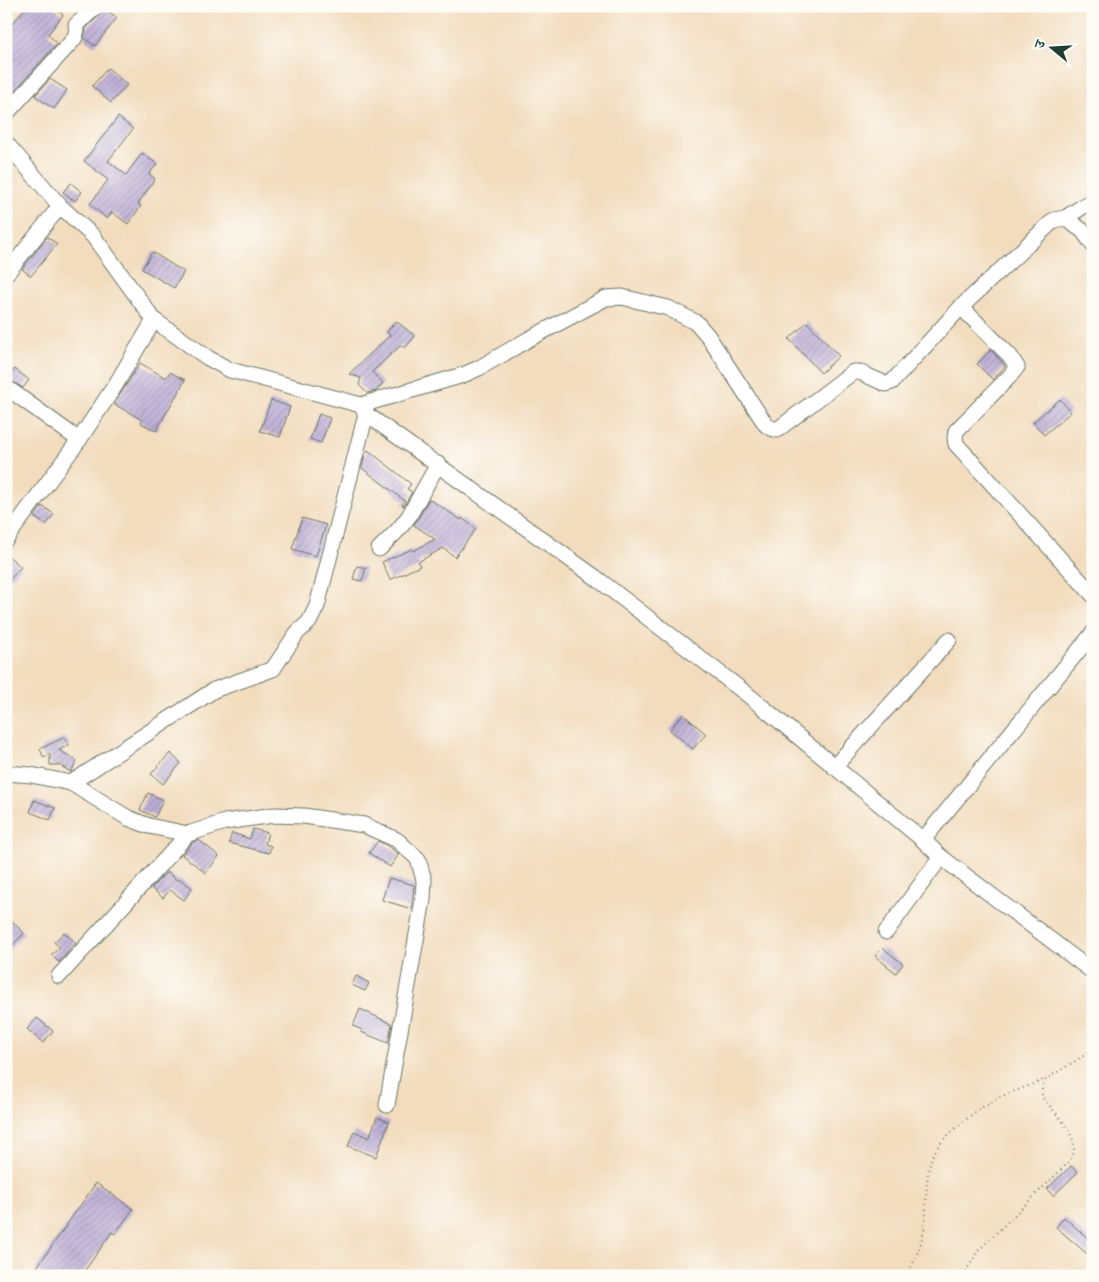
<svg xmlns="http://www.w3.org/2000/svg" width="1099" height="1282" font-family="'IM FELL French Canon','Noto Serif Devanagari',serif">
  <defs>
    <pattern id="building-hatch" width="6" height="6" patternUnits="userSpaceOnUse" patternTransform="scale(1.25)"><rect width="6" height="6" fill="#bdadd6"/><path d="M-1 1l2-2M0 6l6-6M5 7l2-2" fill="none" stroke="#998eae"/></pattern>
  </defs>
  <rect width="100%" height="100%" fill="#fdfcf7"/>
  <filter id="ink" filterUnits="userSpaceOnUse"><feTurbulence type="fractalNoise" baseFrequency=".02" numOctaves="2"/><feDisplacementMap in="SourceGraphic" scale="10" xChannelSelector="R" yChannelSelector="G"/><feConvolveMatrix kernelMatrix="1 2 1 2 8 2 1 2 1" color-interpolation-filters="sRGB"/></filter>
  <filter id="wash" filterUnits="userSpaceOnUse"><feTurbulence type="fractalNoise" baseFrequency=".0096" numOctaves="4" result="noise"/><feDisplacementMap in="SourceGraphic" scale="20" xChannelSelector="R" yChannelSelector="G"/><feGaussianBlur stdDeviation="1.12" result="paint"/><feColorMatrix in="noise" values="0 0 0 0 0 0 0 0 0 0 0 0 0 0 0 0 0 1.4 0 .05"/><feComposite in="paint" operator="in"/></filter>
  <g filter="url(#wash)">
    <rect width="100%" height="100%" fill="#f2dcbd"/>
    <g id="blocks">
      <g fill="url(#building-hatch)">
        <polygon points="27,6 52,6 63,15 48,34 57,44 6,100 6,31"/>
        <polygon points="106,9 117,18 95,46 84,38 86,28"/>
        <polygon points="108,68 127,85 111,103 92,86"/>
        <polygon points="50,79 67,90 54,109 35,96"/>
        <polygon points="118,117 133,129 108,161 126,175 142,153 157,164 149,174 155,179 138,204 141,206 128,224 112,212 107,219 90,204 108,180 84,161"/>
        <polygon points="71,183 82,192 75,201 63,192"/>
        <polygon points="47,237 57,244 31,276 22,269"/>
        <polygon points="152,252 184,272 174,288 142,269"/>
        <polygon points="396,321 415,336 405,348 401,345 372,372 383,383 376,391 367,393 359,385 361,378 349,374 390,335 387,332"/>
        <polygon points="807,322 839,356 821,373 789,339"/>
        <polygon points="991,350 1005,366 993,380 977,364"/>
        <polygon points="140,363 166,378 170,372 185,380 156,431 141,423 142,420 114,404"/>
        <polygon points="15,369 29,380 23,388 7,378"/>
        <polygon points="1060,399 1071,412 1044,435 1033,422"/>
        <polygon points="271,400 290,407 280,437 260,431"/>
        <polygon points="319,414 330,418 321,443 310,439"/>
        <polygon points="368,450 411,484 407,489 412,492 404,506 402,505 405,501 362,468 365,454"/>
        <polygon points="429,499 461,520 462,518 476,529 455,557 443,548 418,562 420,566 390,580 382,562 412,549 413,551 435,539 414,525"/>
        <polygon points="42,506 54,514 46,525 34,517"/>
        <polygon points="302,518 326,525 316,556 292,549"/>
        <polygon points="6,554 21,567 6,584"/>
        <polygon points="357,566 366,568 362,581 353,579"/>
        <polygon points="683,714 706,734 693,749 670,730"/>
        <polygon points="65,737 69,745 59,750 77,761 71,772 59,765 50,765 50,754 44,758 40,749"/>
        <polygon points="170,753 181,763 163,784 151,774"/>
        <polygon points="148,793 163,800 155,817 140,810"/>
        <polygon points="34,800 55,808 50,820 30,812"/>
        <polygon points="253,829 268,833 265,844 271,846 269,853 229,843 232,833 250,839"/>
        <polygon points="199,840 219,856 206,873 182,855 193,842"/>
        <polygon points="378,841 388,846 399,854 390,867 369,853"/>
        <polygon points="167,872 178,881 180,879 192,888 184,900 170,890 163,898 151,888"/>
        <polygon points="389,878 414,885 412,909 382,900"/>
        <polygon points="12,921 24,933 6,953 6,927"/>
        <polygon points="64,932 76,943 59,962 51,955 60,947 54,942"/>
        <polygon points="883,948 903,964 896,973 875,956"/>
        <polygon points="356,976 369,983 365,991 352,985"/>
        <polygon points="360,1009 392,1024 388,1043 361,1032 362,1030 353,1026"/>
        <polygon points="37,1018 53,1031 43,1043 27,1029"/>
        <polygon points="377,1117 389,1122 376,1157 348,1146 354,1131 369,1138"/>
        <polygon points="1071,1166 1078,1172 1053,1196 1047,1189"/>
        <polygon points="96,1183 133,1209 115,1234 112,1232 81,1276 45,1276 35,1270"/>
        <polygon points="1064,1217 1093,1243 1093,1259 1056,1227"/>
      </g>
    </g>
  </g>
  <g filter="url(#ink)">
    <use href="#blocks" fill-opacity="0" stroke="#697564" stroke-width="1"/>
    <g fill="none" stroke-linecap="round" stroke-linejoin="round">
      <defs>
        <g id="minor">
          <polyline points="6,114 74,39 77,30 76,25 97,6"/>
          <polyline points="6,143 60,206 93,236 154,320 208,358 230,370 361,405 366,414 595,577 748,695 923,840 941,857 1093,972"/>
          <polyline points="1065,218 1093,200"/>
          <polyline points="6,274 60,206"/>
          <polyline points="961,307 1010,356 1017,367 1009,377 956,431 955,438 956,444 1093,595"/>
          <polyline points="6,387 79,440"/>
          <polyline points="361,405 463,375 479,368 529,339 606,298 622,297 668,308 697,323 708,336 766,425 771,428 777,430 853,372 859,372 886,384 892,382 961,307 1054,220 1065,218 1083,231 1093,245"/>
          <polyline points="6,539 79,440 116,384 154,320"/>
          <polyline points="379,549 399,529 409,516 438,464"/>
          <polyline points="834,767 949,640"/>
          <polyline points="6,773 31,775 71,783 128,818 149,826 188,834 225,822 274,815 304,816 364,825 397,840 418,859 424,880 423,900 387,1105"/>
          <polyline points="71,783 214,690 273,669 297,633 309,622 317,606 366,414"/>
          <polyline points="923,840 1093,633"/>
          <polyline points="886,932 941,857"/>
          <polyline points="59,976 188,834"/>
        </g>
      </defs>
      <use href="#minor" stroke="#697564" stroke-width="17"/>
      <g stroke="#697564" stroke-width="2" stroke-dasharray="1 4" stroke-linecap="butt">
        <path d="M906 1276C915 1261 921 1246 924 1230 929 1202 921 1167 940 1144 951 1130 967 1119 980 1108L988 1105 999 1097 1046 1079"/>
        <path d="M963 1276 978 1251 986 1243 1069 1162C1071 1159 1073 1155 1074 1151 1076 1131 1053 1111 1042 1097V1088L1046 1079 1093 1050"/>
      </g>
      <use href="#minor" stroke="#fff" stroke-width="15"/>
    </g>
  </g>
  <rect width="1099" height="1282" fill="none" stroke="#fdfcf7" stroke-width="25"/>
  <g transform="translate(1052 48) rotate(288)" stroke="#fdfcf7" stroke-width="4" paint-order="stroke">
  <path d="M0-4L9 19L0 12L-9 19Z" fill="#1f3d34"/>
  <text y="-8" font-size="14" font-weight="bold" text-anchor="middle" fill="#1f3d34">उ</text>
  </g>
</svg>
